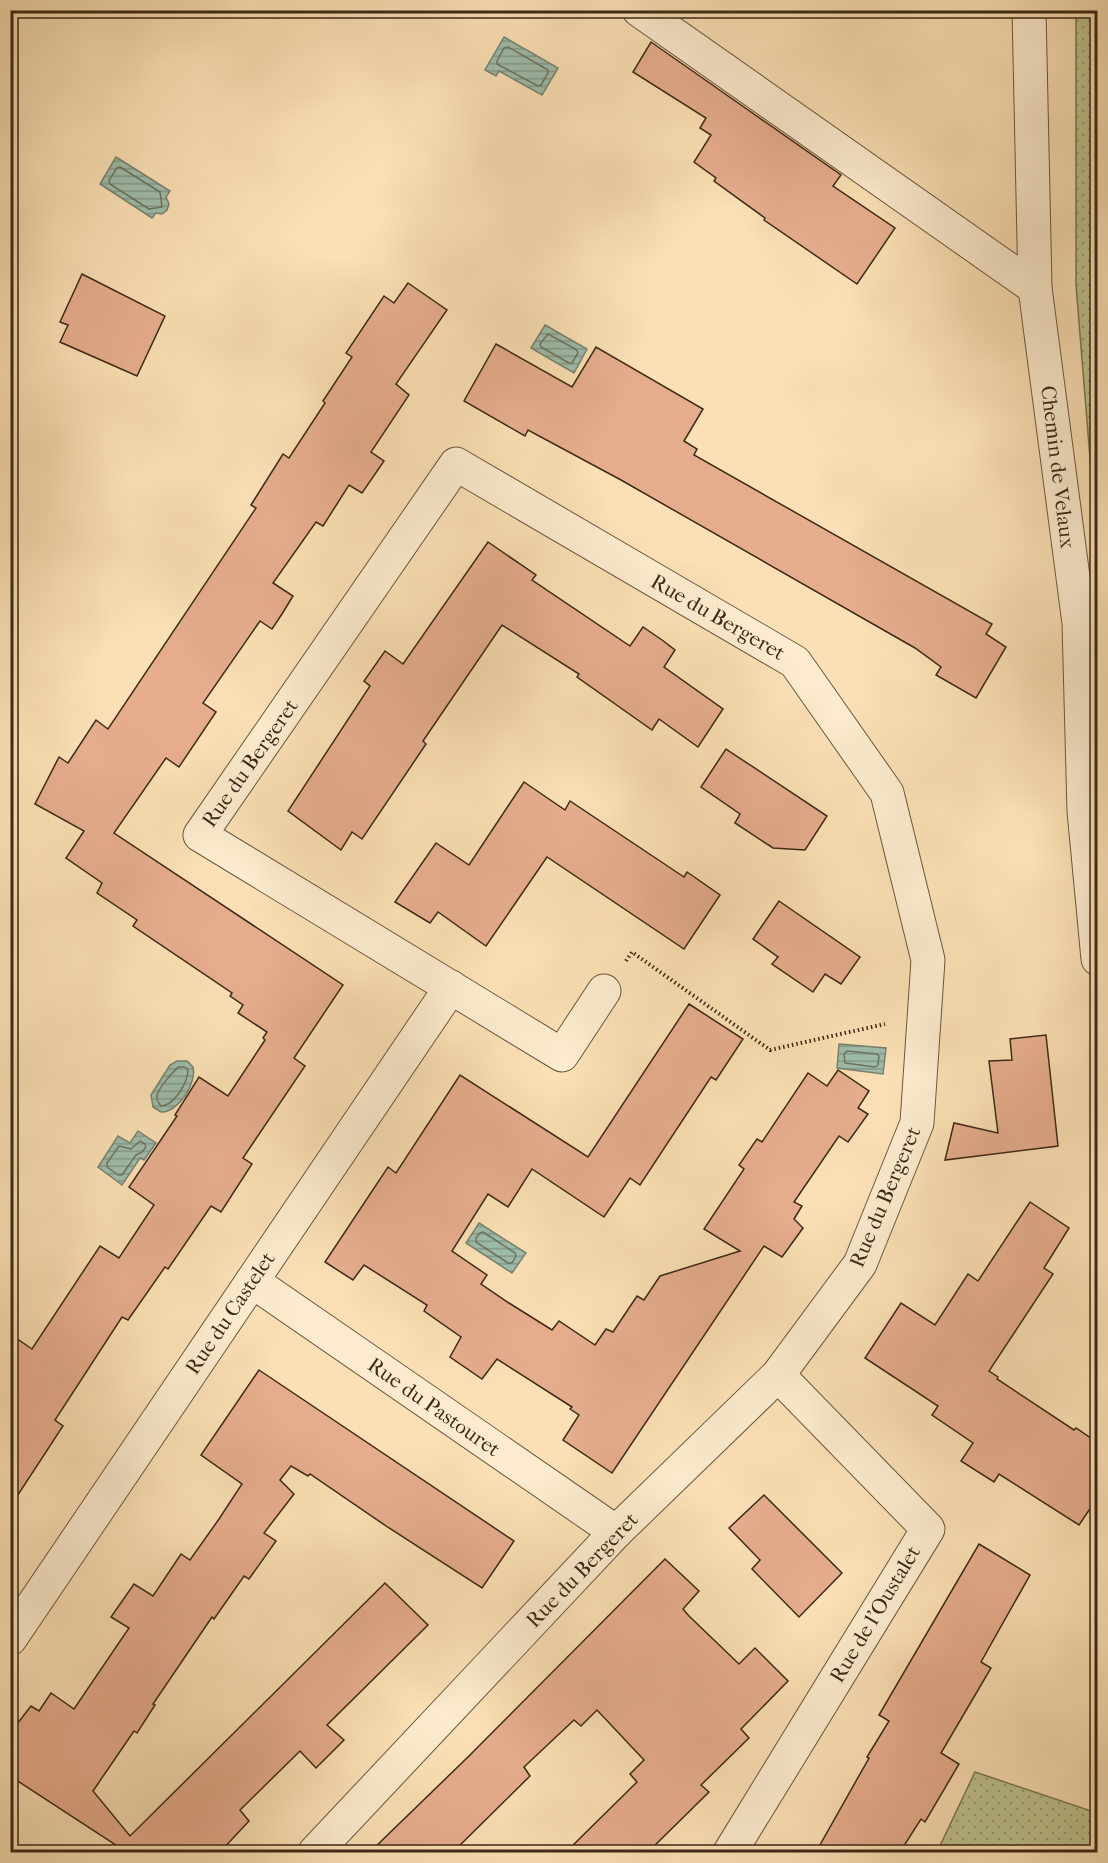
<svg xmlns="http://www.w3.org/2000/svg" width="1108" height="1863" font-family="'IM FELL French Canon',serif">
  <defs>
    <pattern id="grass-dots" width="8" height="8" patternUnits="userSpaceOnUse" patternTransform="scale(1.5)"><rect width="8" height="8" fill="#bdc28e"/><path d="M2 2h.1M6 6h.1" fill="none" stroke="#9b9e73" stroke-width="1.8" stroke-linecap="round"/></pattern>
    <pattern id="water-rules" width="6" height="5" patternUnits="userSpaceOnUse" patternTransform="scale(1.5)"><rect width="6" height="5" fill="#9ebdab"/><path d="M0 2.5h6" fill="none" stroke="#829a8a"/></pattern>
  </defs>
  <rect width="100%" height="100%" fill="#fae0b4"/>
  <filter id="stains"><feTurbulence type="fractalNoise" baseFrequency=".00333" numOctaves="4"/><feColorMatrix values="0 0 0 0 .2 0 0 0 0 .09 0 0 0 0 .02 0 0 0 .5 -.17"/></filter>
  <radialGradient id="worn" r=".72"><stop offset=".6" stop-color="#630" stop-opacity="0"/><stop offset="1" stop-color="#630" stop-opacity=".3"/></radialGradient>
  <g fill="url(#grass-dots)" stroke="#7c7653" stroke-width="1.5">
    <polygon points="1076,10 1098,11 1097,545 1076,285"/>
    <polygon points="975,1772 1097,1813 1097,1852 937,1852"/>
  </g>
  <g fill="url(#water-rules)" stroke="#778270" stroke-width="1.5">
    <polygon points="504,37 558,68 542,95 499,71 496,76 485,70"/>
    <polygon points="116,157 170,191 166,197 169,204 167,210 162,214 156,213 152,218 100,184"/>
    <polygon points="545,325 587,349 574,373 531,348"/>
    <polygon points="839,1044 886,1048 883,1074 837,1068"/>
    <path d="M177 1061H187L193 1067C197 1083 178 1113 161 1112L153 1107 151 1095 170 1065Z"/>
    <polygon points="138,1131 156,1143 144,1160 140,1158 122,1185 98,1167 118,1136 130,1143"/>
    <polygon points="479,1223 526,1253 512,1273 466,1243"/>
  </g>
  <g fill="none" stroke-linecap="round" stroke-linejoin="round">
    <g stroke="#6d7362" stroke-width="1.5">
      <polygon points="508,47 548,70 548,73 541,85 538,86 497,64 497,61 504,48"/>
      <polygon points="120,167 160,192 162,207 149,209 110,184 109,180 117,168"/>
      <polygon points="548,334 577,350 578,353 572,363 569,363 541,347 540,344"/>
      <polygon points="847,1051 877,1054 879,1056 878,1065 875,1067 845,1063 844,1054"/>
      <path d="M179 1067H185L188 1070C188 1082 174 1106 161 1106 159 1103 156 1101 157 1096 157 1090 174 1070 179 1067Z"/>
      <polygon points="140,1141 145,1144 146,1147 142,1152 136,1155 122,1175 118,1175 107,1167 107,1163 119,1146 131,1149"/>
      <polygon points="483,1232 515,1253 516,1256 512,1263 508,1263 476,1242 476,1238 480,1233"/>
    </g>
  </g>
  <g fill="#e6ad8d" stroke="#3c2918" stroke-width="1.5">
    <polygon points="651,42 841,175 833,186 895,228 857,284 764,220 765,218 714,181 716,178 694,162 711,135 700,128 706,118 633,72"/>
    <polygon points="82,274 165,316 137,376 60,342 68,325 60,322"/>
    <polygon points="408,283 447,310 396,384 409,395 371,452 384,461 362,493 349,485 323,526 316,522 273,583 293,596 282,614 272,629 260,621 203,703 216,712 179,767 166,758 114,833 343,985 294,1058 305,1066 243,1158 252,1164 221,1212 211,1206 168,1269 165,1267 128,1320 122,1317 55,1420 63,1426 10,1507 10,1334 32,1349 100,1246 119,1258 154,1205 129,1187 177,1116 175,1115 199,1077 228,1096 265,1040 263,1038 267,1032 238,1013 243,1005 230,996 232,993 133,926 137,920 97,893 102,883 66,858 84,831 35,804 59,757 68,763 96,720 108,729 256,508 251,505 283,454 289,458 325,403 323,401 352,357 346,353 384,296 394,303"/>
    <polygon points="496,344 572,387 596,347 703,409 684,441 697,449 694,455 992,624 986,634 1006,647 976,698 936,675 941,667 915,648 621,480 528,430 525,436 464,401"/>
    <polygon points="488,542 536,575 532,580 630,646 643,627 662,640 675,650 664,667 723,709 698,747 659,719 652,730 577,677 579,674 502,625 423,741 426,744 362,839 352,832 341,850 288,811 370,686 364,681 385,651 403,664"/>
    <polygon points="726,749 827,816 805,850 773,848 735,823 740,814 701,787"/>
    <polygon points="524,782 565,810 570,801 684,877 687,872 720,895 684,949 547,857 486,946 438,912 430,923 395,902 436,843 469,865"/>
    <polygon points="779,901 860,957 841,984 825,974 813,992 772,964 778,957 753,939"/>
    <polygon points="689,1004 743,1039 716,1080 711,1077 640,1185 630,1178 604,1217 532,1169 508,1207 488,1194 452,1251 487,1275 481,1284 509,1303 552,1330 559,1321 595,1345 606,1329 613,1332 637,1296 644,1300 660,1276 740,1251 704,1229 744,1169 739,1165 757,1139 762,1142 808,1073 827,1086 838,1070 869,1091 858,1108 868,1114 848,1142 839,1136 794,1202 802,1206 794,1219 803,1228 782,1257 764,1246 612,1473 563,1440 579,1415 570,1409 572,1407 497,1359 482,1379 450,1357 461,1337 424,1311 427,1305 364,1265 353,1280 325,1262 388,1167 396,1173 460,1075 588,1157"/>
    <polygon points="1046,1035 1058,1146 945,1160 954,1123 998,1133 989,1061 1012,1060 1010,1039"/>
    <polygon points="1030,1202 1069,1228 1044,1268 1053,1274 989,1371 998,1377 997,1379 1074,1430 1076,1428 1098,1443 1098,1497 1079,1525 999,1474 994,1482 961,1461 973,1443 932,1415 938,1406 865,1358 901,1303 935,1325 968,1274 978,1281"/>
    <polygon points="259,1370 514,1541 482,1588 389,1528 310,1474 308,1476 291,1466 280,1480 294,1494 264,1533 276,1541 249,1579 244,1576 214,1619 212,1617 153,1704 155,1705 137,1733 134,1731 93,1791 130,1836 385,1583 428,1625 327,1725 344,1740 316,1768 300,1751 240,1810 249,1821 220,1852 113,1852 119,1847 10,1776 10,1733 31,1706 39,1711 51,1693 74,1709 129,1628 111,1617 134,1584 153,1596 181,1554 190,1560 219,1519 242,1484 201,1455"/>
    <polygon points="764,1495 842,1573 799,1617 752,1569 760,1560 729,1528"/>
    <polygon points="979,1544 1030,1575 981,1662 991,1668 941,1753 959,1764 925,1822 921,1819 900,1852 816,1852 869,1758 867,1757 889,1721 879,1715"/>
    <polygon points="665,1559 699,1591 683,1609 689,1616 739,1664 755,1648 788,1681 741,1729 749,1738 701,1785 709,1792 648,1852 566,1852 637,1782 630,1774 644,1760 597,1710 581,1726 574,1720 524,1767 530,1776 453,1852 370,1852 469,1756"/>
  </g>
  <g fill="none" stroke-linecap="round" stroke-linejoin="round">
    <defs>
      <g id="minor">
        <polyline points="639,10 1035,288"/>
        <polyline points="1029,10 1035,288 1079,623 1084,811 1098,959"/>
        <polyline points="252,1281 616,1532"/>
        <polyline points="10,1639 451,987"/>
        <polyline points="315,1852 616,1532 778,1375 860,1264 917,1123 928,960 887,793 795,662 456,464 200,835 562,1055 604,991"/>
        <polyline points="730,1852 928,1529 778,1375"/>
      </g>
    </defs>
    <use href="#minor" stroke="#6c573f" stroke-width="35"/>
    <g stroke="#3c2918" stroke-width="4" stroke-dasharray="1.5 3" stroke-linecap="butt">
      <polyline points="1094,10 1098,39"/>
      <polyline points="626,961 632,952 770,1050 885,1024"/>
    </g>
    <use href="#minor" stroke="#fcebce" stroke-width="33"/>
  </g>
  <g text-anchor="middle" stroke-width="4.5" stroke-linejoin="round" paint-order="stroke">
    <g font-size="21" fill="#3c2918" stroke="#fcebce">
      <text transform="translate(1058 467) rotate(83)" y="7">Chemin de Velaux</text>
      <text transform="translate(718 617) rotate(30)" y="7">Rue du Bergeret</text>
      <text transform="translate(250 763) rotate(-55)" y="7">Rue du Bergeret</text>
      <text transform="translate(885 1197) rotate(-67)" y="7">Rue du Bergeret</text>
      <text transform="translate(230 1313) rotate(-56)" y="7">Rue du Castelet</text>
      <text transform="translate(434 1407) rotate(35)" y="7">Rue du Pastouret</text>
      <text transform="translate(582 1570) rotate(-46)" y="7">Rue du Bergeret</text>
      <text transform="translate(875 1614) rotate(-59)" y="7">Rue de l'Oustalet</text>
    </g>
  </g>
  <rect width="1108" height="1863" fill="none" stroke="#fae0b4" stroke-width="36"/>
  <rect x="12" y="12" width="1084" height="1839" fill="none" stroke="#3c2918" stroke-width="3"/>
  <rect x="18" y="18" width="1072" height="1827" fill="none" stroke="#3c2918" stroke-width="1.5"/>
  <rect width="100%" height="100%" filter="url(#stains)"/>
  <rect width="100%" height="100%" fill="url(#worn)"/>
</svg>
